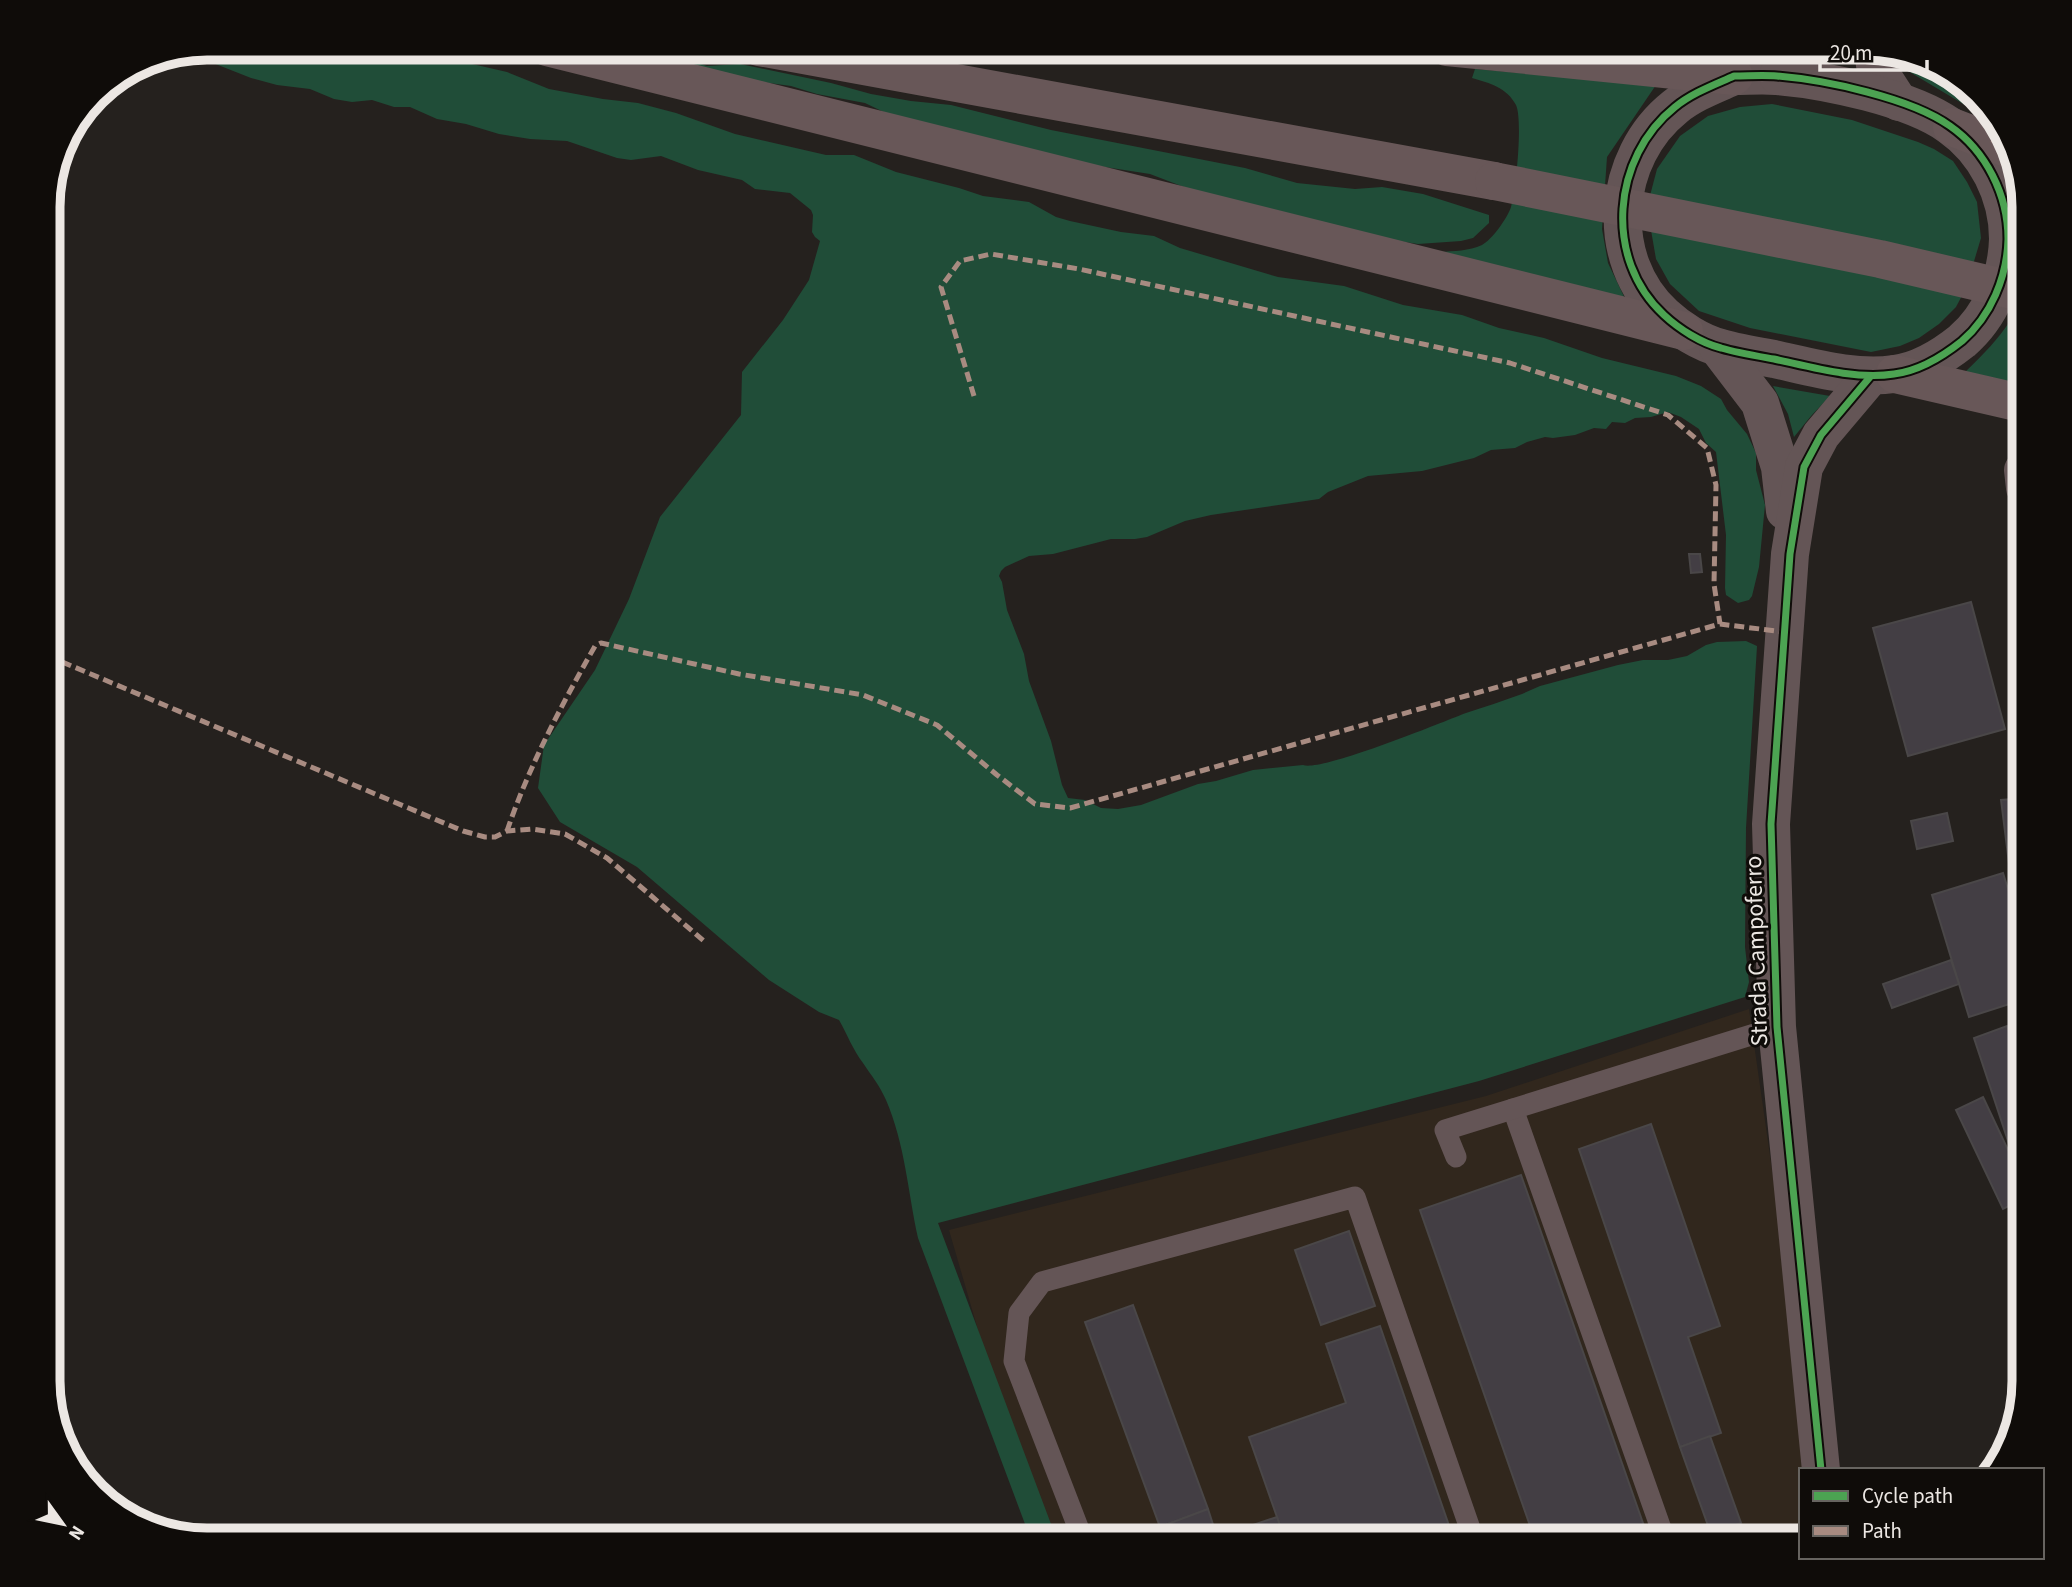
<svg xmlns="http://www.w3.org/2000/svg" width="2072" height="1587" font-family="'Source Sans 3',sans-serif">
  <rect width="100%" height="100%" fill="#25211e"/>
  <polygon fill="#31271d" points="1749,1009 1815,1470 1801,1470 1801,1540 1057,1540 1005,1423 949,1230 1486,1096"/>
  <g fill="#204d38">
    <path d="M206 47H421L446 58 507 72 549 89 603 99 638 103 676 113 735 134 826 155H854L896 172 959 188 983 196 1029 202 1056 217 1070 221 1121 232 1154 236 1180 248 1278 277 1344 286 1403 305 1462 315 1499 328 1544 338 1602 358 1676 376 1701 386 1721 399 1727 410 1747 434 1756 453V470L1765 505 1759 567 1752 596 1749 600 1738 603 1726 595 1725 588 1726 535 1716 452 1706 443 1699 429 1681 417 1668 412 1651 417 1635 418 1625 423 1612 422 1606 429 1594 428 1575 435 1553 438 1545 437 1527 442 1515 448 1491 450 1474 458 1422 471 1368 476 1328 492 1319 499 1211 515 1185 521 1147 537 1135 539H1111L1053 554 1029 556 1005 567 1001 571 999 576 1002 582 1007 610 1024 654 1029 681 1051 741 1062 785 1068 798 1085 800 1101 808 1118 809 1141 805 1198 784 1216 781 1253 770 1303 765C1321 772 1440 723 1466 713 1484 707 1503 701 1522 694L1540 686 1618 665 1643 660H1668L1687 656 1706 645 1717 642 1746 641 1757 646 1746 828 1745 947 1749 982 1745 997 1479 1081 938 1223 1057 1540H1031L918 1238C908 1192 905 1144 886 1100 880 1086 871 1075 863 1063 853 1050 847 1034 839 1020L819 1012 769 980 637 867 560 822 538 788 544 745 595 670 629 599 660 517 741 415 742 372 783 320 809 280 820 241 815 237 812 232 813 215 811 210 790 193 755 189 742 180 698 170 661 156 631 160 617 158 567 141 530 139 499 134 466 124 437 119 410 107H394L372 100 352 102 334 99 310 89 277 85 251 78 213 63 187 59 166 60 157 57Z"/>
    <polygon points="1890,55 1963,80 1984,106 1980,114 1903,68 1890,58"/>
    <polygon points="680,57 707,66 740,64 831,83 871,94 911,101 951,105 1051,130 1245,168 1297,183 1355,189 1382,187 1423,194 1489,215 1489,223 1473,238 1461,241 1418,244 1373,237 1231,205 1150,174 1092,165 892,116 865,103 817,94 791,86 741,79 672,58"/>
    <path d="M1475 69 1656 85 1607 157 1602 229 1608 263 1629 307 1440 252C1454 251 1469 251 1482 245 1492 240 1508 217 1511 207 1516 190 1523 120 1516 105 1507 88 1490 83 1472 78Z"/>
    <polygon points="1772,104 1852,120 1918,142 1934,149 1953,161 1967,182 1977,202 1981,238 1966,288 1956,307 1939,324 1919,338 1900,346 1871,352 1750,328 1699,311 1670,284 1656,259 1647,207 1657,169 1680,136 1708,116 1740,107"/>
    <path d="M2025 283V387L1960 377C1984 354 2022 318 2025 283Z"/>
    <polygon points="1773,386 1830,396 1811,416 1794,437 1788,414"/>
  </g>
  <g fill="#433e44" stroke="#4a4748" stroke-width="2">
    <polygon points="1689,554 1700,554 1702,572 1691,573"/>
    <polygon points="1971,602 2005,729 1908,756 1873,628"/>
    <polygon points="2025,798 2025,877 2011,879 2001,800"/>
    <polygon points="1947,813 1953,841 1917,849 1911,821"/>
    <polygon points="2003,873 2025,943 2025,999 1969,1017 1932,895"/>
    <polygon points="1951,960 1959,984 1892,1008 1883,984"/>
    <polygon points="2007,1026 2025,1080 2025,1149 2012,1153 1974,1038"/>
    <polygon points="1983,1097 2025,1186 2025,1198 2003,1209 1956,1110"/>
    <polygon points="1651,1124 1720,1326 1688,1337 1721,1433 1680,1447 1579,1149"/>
    <polygon points="1521,1175 1644,1526 1605,1540 1535,1540 1420,1210"/>
    <polygon points="1349,1231 1375,1306 1321,1325 1295,1250"/>
    <polygon points="1133,1305 1208,1509 1160,1527 1085,1322"/>
    <polygon points="1380,1326 1454,1540 1285,1540 1249,1437 1346,1403 1326,1344"/>
    <polygon points="1710,1436 1741,1523 1711,1534 1680,1447"/>
    <polygon points="1208,1509 1217,1537 1277,1517 1285,1540 1153,1540 1149,1529 1160,1527"/>
    <polygon points="1644,1526 1648,1540 1605,1540"/>
  </g>
  <g fill="none" stroke-linecap="round" stroke-linejoin="round">
    <g stroke="#645556" stroke-width="21">
      <polyline points="1513,1109 1665,1540"/>
      <polyline points="1456,1157 1445,1130 1777,1027"/>
      <polyline points="1083,1540 1014,1361 1019,1313 1042,1282 1355,1197 1474,1540"/>
    </g>
    <g stroke="#645556" stroke-width="38">
      <polyline points="1873,50 1875,65 1899,102"/>
      <path d="M1734 76C1748 76 1763 75 1777 76 1826 80 1911 98 1950 126 1986 151 2008 195 2008 239 2007 277 1991 316 1962 341 1942 357 1919 371 1894 374 1856 380 1811 367 1774 359 1757 356 1738 353 1721 348 1701 343 1679 329 1664 315 1603 259 1612 157 1675 107 1692 93 1714 85 1734 76Z"/>
      <polyline points="1778,76 1813,47"/>
      <polyline points="1718,348 1760,403 1780,467 1785,511"/>
      <polyline points="2023,470 2025,488"/>
      <polyline points="1821,1470 1777,1027 1771,824 1790,554 1804,467 1821,435 1870,377"/>
    </g>
    <g stroke="#685758" stroke-width="38">
      <polyline points="547,47 1684,331"/>
      <polyline points="759,47 1494,181"/>
      <polyline points="1447,47 1734,76"/>
      <polyline points="1952,127 2012,150"/>
      <polyline points="1895,374 2025,404"/>
    </g>
    <polyline stroke="#685758" stroke-width="38" points="1494,181 1880,259 2025,293"/>
    <g stroke="#a88b81" stroke-width="5" stroke-dasharray="10 5" stroke-linecap="butt">
      <polyline points="1993,143 2000,126"/>
      <polyline points="974,396 941,287 960,261 991,254 1079,269 1510,363 1668,415 1707,448 1716,485 1714,584 1720,624"/>
      <polyline points="48,656 463,831 485,837 495,837 507,831 532,829 565,834 607,858 704,941"/>
      <path d="M507 831C529 766 561 706 595 646L601 643 739 674 863 695 937 725 997 775 1035 804 1070 808 1720 624 1784 632"/>
    </g>
    <defs>
      <g id="cycleway">
        <path d="M1734 76C1748 76 1763 75 1777 76 1826 80 1911 98 1950 126 1986 151 2008 195 2008 239 2007 277 1991 316 1962 341 1942 357 1919 371 1894 374 1856 380 1811 367 1774 359 1757 356 1738 353 1721 348 1701 343 1679 329 1664 315 1603 259 1612 157 1675 107 1692 93 1714 85 1734 76Z"/>
        <polyline points="1821,1470 1777,1027 1771,824 1790,554 1804,467 1821,435 1870,377"/>
      </g>
    </defs>
    <use href="#cycleway" stroke="#0f0c09" stroke-width="11"/>
    <use href="#cycleway" stroke="#4ca352" stroke-width="7"/>
  </g>
  <g text-anchor="middle" stroke-width="6" stroke-linejoin="round" paint-order="stroke">
    <g font-size="24" fill="#ece7e3" stroke="#0f0c09">
      <text transform="translate(1756 951) rotate(-92)" y="8">Strada Campoferro</text>
    </g>
  </g>
  <path d="M0 0H2072V1587H0ZM207 60H1865A147 147 0 0 1 2012 207V1381A147 147 0 0 1 1865 1528H207A147 147 0 0 1 60 1381V207A147 147 0 0 1 207 60Z" fill="#0f0c09" fill-rule="evenodd"/>
  <path fill="none" stroke="#ece7e3" stroke-width="9" d="M207 60H1865A147 147 0 0 1 2012 207V1381A147 147 0 0 1 1865 1528H207A147 147 0 0 1 60 1381V207A147 147 0 0 1 207 60Z"/>
  <rect x="1799" y="1468" width="245" height="91" fill="#0f0c09" stroke="#676460" stroke-width="2"/>
  <rect x="1813" y="1491" width="35" height="10" fill="#4ca352" stroke="#676460" stroke-width="2"/>
  <text x="1862" y="1503" font-size="21" fill="#ece7e3">Cycle path</text>
  <rect x="1813" y="1526" width="35" height="10" fill="#a88b81" stroke="#676460" stroke-width="2"/>
  <text x="1862" y="1538" font-size="21" fill="#ece7e3">Path</text>
  <g transform="translate(63 1524) rotate(123)" stroke="#0f0c09" stroke-width="5" paint-order="stroke">
  <path d="M0-5L12 26L0 18L-12 26Z" fill="#ece7e3"/>
  <text y="-10" font-size="19" font-weight="bold" text-anchor="middle" fill="#ece7e3">N</text>
  </g>
  <path d="M1820 60v10h107v-10" fill="none" stroke="#ece7e3" stroke-width="3.5"/>
  <text x="1830" y="60" font-size="21" fill="#ece7e3" stroke="#0f0c09" stroke-width="5" paint-order="stroke">20 m</text>
</svg>
